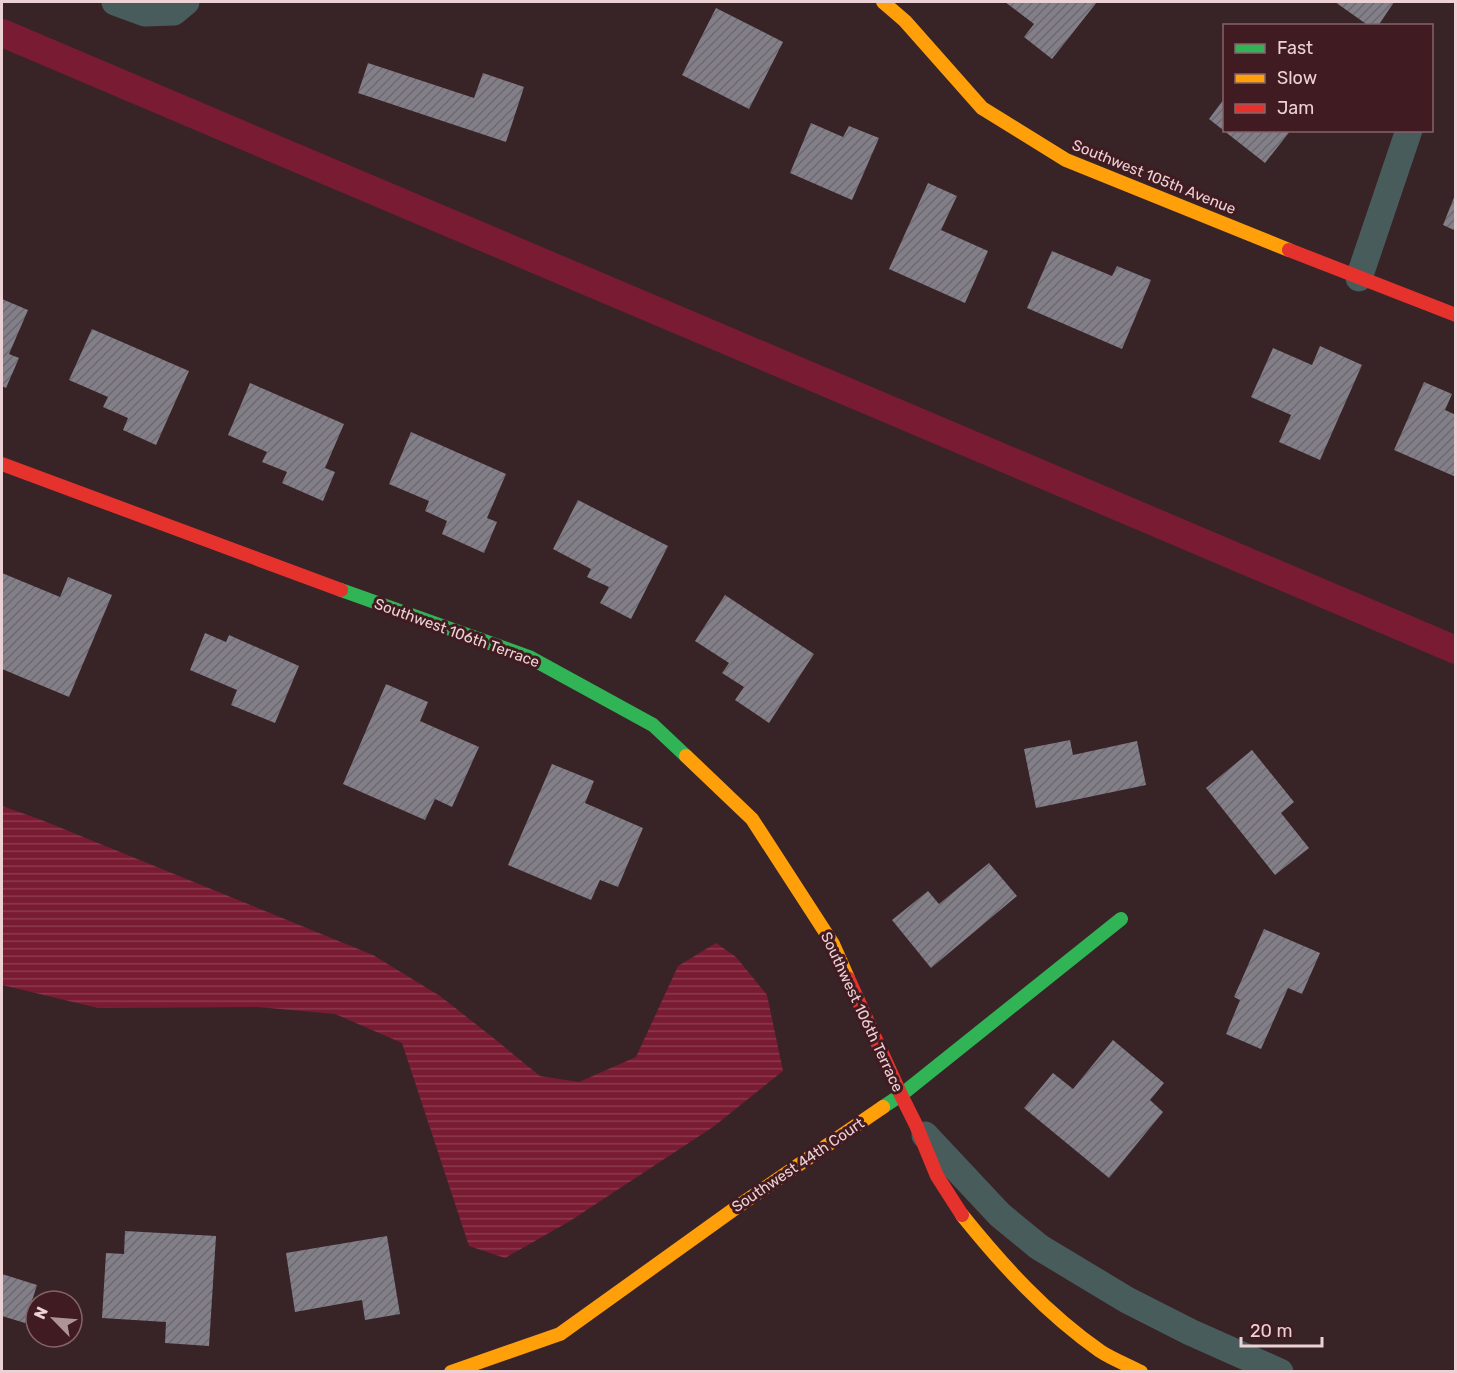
<svg xmlns="http://www.w3.org/2000/svg" width="1457" height="1373" font-family="Rubik,sans-serif">
  <defs>
    <pattern id="water-rules" width="6" height="5" patternUnits="userSpaceOnUse" patternTransform="scale(1.5)"><rect width="6" height="5" fill="#791b32"/><path d="M0 2.5h6" fill="none" stroke="#8c3b4f"/></pattern>
    <pattern id="building-hatch" width="6" height="6" patternUnits="userSpaceOnUse" patternTransform="scale(1.5)"><rect width="6" height="6" fill="#827f89"/><path d="M-1 1l2-2M0 6l6-6M5 7l2-2" fill="none" stroke="#6d696f"/></pattern>
  </defs>
  <rect width="100%" height="100%" fill="#382327"/>
  <polygon fill="url(#water-rules)" points="2,806 39,819 373,955 440,996 491,1036 540,1076 579,1082 636,1057 678,966 716,943 736,957 767,995 783,1071 713,1127 570,1221 505,1258 469,1246 402,1043 335,1014 258,1007 98,1008 2,985"/>
  <g fill="none" stroke-linecap="round" stroke-linejoin="round">
    <polyline stroke="#791b32" stroke-width="28" points="2,33 1456,650"/>
  </g>
  <g fill="url(#building-hatch)">
    <polygon points="1005,2 1097,2 1052,59 1024,37 1034,24"/>
    <polygon points="1335,2 1394,2 1378,26 1369,26"/>
    <polygon points="716,8 783,42 749,109 682,75"/>
    <polygon points="368,63 474,98 483,73 524,87 506,142 358,93"/>
    <polygon points="1224,99 1224,130 1291,130 1265,163 1209,119"/>
    <polygon points="811,123 843,137 849,126 879,138 852,200 790,173"/>
    <polygon points="928,183 957,196 941,230 988,251 965,303 889,269"/>
    <polygon points="1455,195 1456,195 1456,231 1443,225"/>
    <polygon points="1052,251 1112,276 1117,266 1151,280 1122,349 1027,308"/>
    <polygon points="2,299 28,310 9,354 19,358 6,388 2,386"/>
    <polygon points="92,329 189,371 156,445 123,430 128,418 103,407 108,397 69,380"/>
    <polygon points="1320,346 1362,365 1320,460 1279,442 1291,415 1251,397 1273,348 1312,365"/>
    <polygon points="1424,382 1452,394 1445,410 1456,415 1456,477 1394,450"/>
    <polygon points="250,383 344,424 325,468 335,472 323,501 282,483 287,472 262,462 267,452 228,435"/>
    <polygon points="411,432 506,474 487,518 497,522 484,553 442,534 447,521 425,511 429,501 389,484"/>
    <polygon points="578,500 668,546 631,619 600,603 609,587 587,577 591,569 553,549"/>
    <polygon points="2,573 60,597 68,577 112,595 69,697 2,669"/>
    <polygon points="725,595 814,654 769,723 735,700 744,687 722,673 729,663 695,641"/>
    <polygon points="205,633 226,642 229,635 299,666 275,723 231,705 237,690 190,670"/>
    <polygon points="386,684 428,702 420,721 479,747 452,807 435,799 425,820 343,784"/>
    <polygon points="1070,740 1073,755 1137,741 1146,785 1036,808 1024,749"/>
    <polygon points="1252,750 1294,802 1281,813 1309,848 1275,875 1206,788"/>
    <polygon points="552,764 594,781 585,803 643,828 618,887 600,880 591,900 508,865"/>
    <polygon points="989,863 1017,896 931,968 892,920 928,891 939,904"/>
    <polygon points="1264,929 1320,953 1302,994 1288,988 1261,1049 1226,1034 1240,1000 1234,997"/>
    <polygon points="1113,1040 1164,1083 1150,1100 1163,1112 1109,1178 1024,1108 1053,1073 1073,1089"/>
    <polygon points="125,1231 216,1236 209,1346 165,1343 166,1322 102,1318 106,1253 124,1254"/>
    <polygon points="387,1236 400,1314 365,1320 362,1300 295,1312 286,1253"/>
    <polygon points="2,1274 37,1285 25,1323 2,1316"/>
  </g>
  <g fill="none" stroke-linecap="round" stroke-linejoin="round">
    <g stroke="#485c5c" stroke-width="27">
      <polyline points="115,2 145,13 174,12 186,2"/>
      <polyline points="1359,278 1409,130"/>
      <polyline points="925,1135 1000,1215 1039,1247 1127,1300 1190,1332 1280,1372"/>
    </g>
    <g stroke="#30b455" stroke-width="14">
      <polyline points="341,590 529,657 653,725 686,756"/>
      <polyline points="883,1107 901,1095 1121,919"/>
    </g>
    <g stroke="#ff9f0a" stroke-width="14">
      <polyline points="883,2 905,21 982,108 1066,160 1289,250"/>
      <polyline points="686,756 752,819 833,944 848,978"/>
      <path d="M962 1215C1003 1266 1046 1313 1100 1351 1112 1359 1128 1365 1141 1372"/>
      <polyline points="451,1372 560,1334 737,1207 883,1107"/>
    </g>
    <g stroke="#e5322d" stroke-width="14">
      <polyline points="1289,250 1456,315"/>
      <polyline points="2,464 341,590"/>
      <polyline points="848,978 901,1095 916,1125 937,1176 962,1215"/>
    </g>
  </g>
  <g text-anchor="middle" stroke-width="6" stroke-linejoin="round" paint-order="stroke">
    <g font-size="15" fill="#ecd2d4" stroke="#401b21">
      <text transform="translate(1154 177) rotate(22)" y="5">Southwest 105th Avenue</text>
      <text transform="translate(457 633) rotate(20)" y="5">Southwest 106th Terrace</text>
      <text transform="translate(862 1012) rotate(65)" y="5">Southwest 106th Terrace</text>
      <text transform="translate(798 1165) rotate(-34)" y="5">Southwest 44th Court</text>
    </g>
  </g>
  <rect width="1457" height="1373" fill="none" stroke="#ecd2d4" stroke-width="6"/>
  <rect x="1223" y="24" width="210" height="108" fill="#401b21" stroke="#856469" stroke-width="1.5"/>
  <rect x="1235" y="44" width="30" height="9" fill="#30b455" stroke="#856469" stroke-width="1.5"/>
  <text x="1277" y="54" font-size="18" fill="#ecd2d4">Fast</text>
  <rect x="1235" y="74" width="30" height="9" fill="#ff9f0a" stroke="#856469" stroke-width="1.5"/>
  <text x="1277" y="84" font-size="18" fill="#ecd2d4">Slow</text>
  <rect x="1235" y="104" width="30" height="9" fill="#e5322d" stroke="#856469" stroke-width="1.5"/>
  <text x="1277" y="114" font-size="18" fill="#ecd2d4">Jam</text>
  <g transform="translate(54 1319) rotate(295)"><circle r="28" fill="#401b21" stroke="#856469" stroke-width="1.5"/>
  <path d="M0-4.5L10 22L0 15L-10 22Z" fill="#ad9597"/>
  <text y="-9" font-size="16" font-weight="bold" text-anchor="middle" fill="#ecd2d4">N</text>
  </g>
  <path d="M1241 1337v9h81v-9" fill="none" stroke="#ecd2d4" stroke-width="3"/>
  <text x="1250" y="1337" font-size="18" fill="#ecd2d4" stroke="#401b21" stroke-width="4.5" paint-order="stroke">20 m</text>
</svg>
